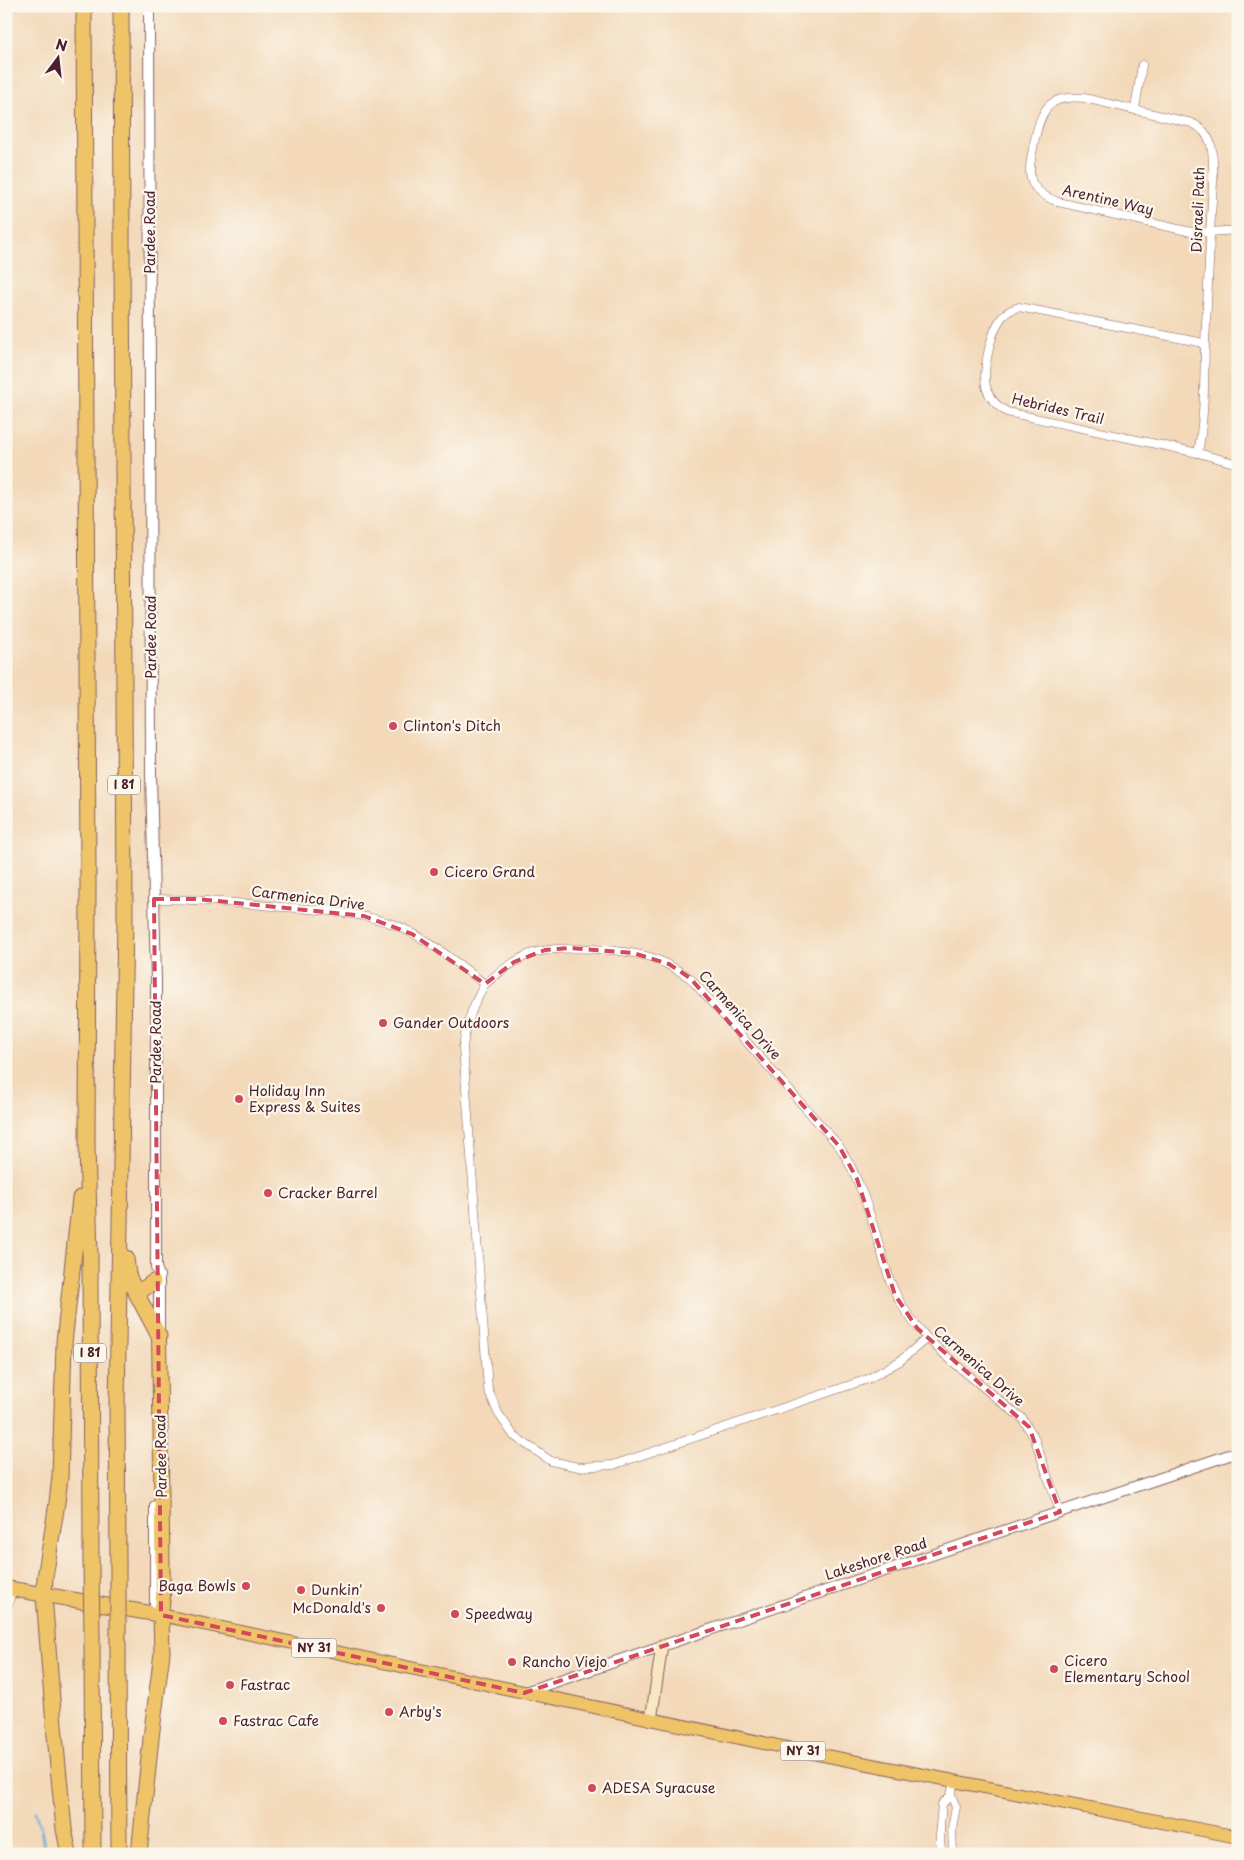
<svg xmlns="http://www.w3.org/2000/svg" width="1244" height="1860" font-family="'Playpen Sans',sans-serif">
  <rect width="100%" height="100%" fill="#fbf7ec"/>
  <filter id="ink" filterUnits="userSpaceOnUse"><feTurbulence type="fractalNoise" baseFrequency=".02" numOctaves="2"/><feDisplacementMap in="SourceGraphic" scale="10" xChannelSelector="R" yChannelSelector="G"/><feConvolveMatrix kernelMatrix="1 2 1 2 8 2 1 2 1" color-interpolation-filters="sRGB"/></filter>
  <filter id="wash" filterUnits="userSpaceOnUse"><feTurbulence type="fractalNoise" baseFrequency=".0096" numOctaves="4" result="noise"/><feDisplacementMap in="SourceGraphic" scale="20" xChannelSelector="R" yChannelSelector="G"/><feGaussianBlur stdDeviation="1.12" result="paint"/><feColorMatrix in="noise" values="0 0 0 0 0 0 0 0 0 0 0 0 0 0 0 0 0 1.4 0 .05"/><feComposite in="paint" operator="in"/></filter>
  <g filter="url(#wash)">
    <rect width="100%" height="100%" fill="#f3d9ba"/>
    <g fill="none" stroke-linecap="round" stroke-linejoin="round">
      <polyline stroke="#61aad9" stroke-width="2.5" points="35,1812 41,1829 45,1854"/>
    </g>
  </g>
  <g filter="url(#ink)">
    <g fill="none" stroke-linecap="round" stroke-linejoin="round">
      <defs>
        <g id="minor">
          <polyline points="1135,109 1142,65"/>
          <path d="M1205 346 1199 342 1019 307C1013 309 1007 311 1003 316 991 330 981 373 987 390 991 401 998 407 1007 412L1198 453 1238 464"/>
          <path d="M1198 453C1205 417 1204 379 1205 343 1207 306 1209 270 1210 233 1211 209 1216 167 1211 145 1208 134 1202 128 1192 123L1084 98C1047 94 1041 111 1034 143 1028 174 1024 189 1058 202L1196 233 1238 230"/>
          <path d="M154 899C198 899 239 903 283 907 320 910 358 912 393 924 425 936 458 964 485 984 499 972 513 961 530 954 558 944 625 949 653 958 666 963 678 970 690 978L839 1146C865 1185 876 1237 890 1281 906 1323 938 1350 971 1377 988 1391 1004 1405 1022 1418L1034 1437 1060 1512"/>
          <path d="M485 984C473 1004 466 1023 463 1047L488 1389 498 1413 514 1436 551 1461 578 1467 613 1465 868 1379 900 1361 927 1338"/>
          <polyline points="6,1612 12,1589"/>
          <polyline points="951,1795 956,1807 952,1828 953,1854"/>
          <polyline points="942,1854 940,1842 940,1826 942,1804 951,1795 954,1781"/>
        </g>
        <g id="tertiary">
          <polyline points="149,6 151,774 156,980 156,1268 159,1275 159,1333"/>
          <polyline points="155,1506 155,1614"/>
          <polyline points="525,1692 1238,1452"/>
        </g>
        <polyline id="secondary" points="651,1720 662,1645"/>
        <polyline id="primary" points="161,1615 797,1750 1238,1837"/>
        <polyline id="trunk" points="6,1588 161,1615 163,1597 159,1336"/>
        <g id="motorway">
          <polyline points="84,6 88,882 87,1145 90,1256 91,1561"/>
          <polyline points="126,1258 128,1274 133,1287 159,1336"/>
          <polyline points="133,1287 142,1290 153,1282"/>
          <polyline points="118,1564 117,1406 125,919 121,6"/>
          <polyline points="92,1639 93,1854"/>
          <polyline points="118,1647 119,1854"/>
          <polyline points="69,1854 64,1829 54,1725 44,1595 45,1578 57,1503 60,1477 64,1343 80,1198"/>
          <polyline points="139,1854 151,1738 162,1653 161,1615"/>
        </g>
      </defs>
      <use href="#minor" stroke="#85605d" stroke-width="9"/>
      <use href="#tertiary" stroke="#85605d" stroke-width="12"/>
      <use href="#secondary" stroke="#85605d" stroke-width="13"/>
      <use href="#primary" stroke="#85605d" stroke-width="14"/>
      <use href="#trunk" stroke="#85605d" stroke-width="16"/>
      <use href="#motorway" stroke="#85605d" stroke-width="17"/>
      <use href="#minor" stroke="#fff" stroke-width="8"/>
      <use href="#tertiary" stroke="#fff" stroke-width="10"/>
      <use href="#secondary" stroke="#f9e7c3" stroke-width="11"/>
      <use href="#primary" stroke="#efc469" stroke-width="12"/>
      <use href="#trunk" stroke="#efc469" stroke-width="14"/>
      <use href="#motorway" stroke="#efc469" stroke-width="15"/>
      <defs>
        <g id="motorway-bridge">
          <polyline points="91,1561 92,1639"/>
          <polyline points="118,1564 118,1647"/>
        </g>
      </defs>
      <use href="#motorway-bridge" stroke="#85605d" stroke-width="17" stroke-linecap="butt"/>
      <use href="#motorway-bridge" stroke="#efc469" stroke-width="15"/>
    </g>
  </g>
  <path fill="none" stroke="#d1495b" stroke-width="4" stroke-dasharray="10 6" stroke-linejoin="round" d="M154 899H198L364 916 412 934 485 984 514 962 545 950 570 948 633 953 669 964 690 978 839 1146 857 1179 895 1295 917 1328 1029 1427 1060 1512 524 1693 161 1615Z"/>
  <g fill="#d1495b" stroke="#fbf7ec" stroke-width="2">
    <circle cx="393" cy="726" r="5"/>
    <circle cx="434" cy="872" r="5"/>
    <circle cx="383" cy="1023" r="5"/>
    <circle cx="239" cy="1099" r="5"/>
    <circle cx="268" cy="1193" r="5"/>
    <circle cx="246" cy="1586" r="5"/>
    <circle cx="301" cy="1590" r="5"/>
    <circle cx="381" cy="1608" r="5"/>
    <circle cx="455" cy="1614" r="5"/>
    <circle cx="512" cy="1662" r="5"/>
    <circle cx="1054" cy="1669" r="5"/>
    <circle cx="230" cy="1685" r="5"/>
    <circle cx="389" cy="1712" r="5"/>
    <circle cx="223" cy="1721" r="5"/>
    <circle cx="592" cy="1788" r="5"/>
  </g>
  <g text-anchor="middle" stroke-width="4.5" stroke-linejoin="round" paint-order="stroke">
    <g fill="#fbf7ec" stroke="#7f6065" stroke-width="1">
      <rect x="108" y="775.5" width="32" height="19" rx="4"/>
      <rect x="74" y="1343.5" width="32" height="19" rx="4"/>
      <rect x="291.5" y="1638.5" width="45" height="19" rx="4"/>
      <rect x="780.5" y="1741.5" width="45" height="19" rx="4"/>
    </g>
    <g font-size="12" font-weight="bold" fill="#4a1f2b">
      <text x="124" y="789">I 81</text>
      <text x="90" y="1357">I 81</text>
      <text x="314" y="1652">NY 31</text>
      <text x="803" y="1755">NY 31</text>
    </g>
    <g font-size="14" fill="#4a1f2b" stroke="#fbf7ec">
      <text transform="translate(1108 200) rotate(13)" y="5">Arentine Way</text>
      <text transform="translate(1198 210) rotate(-88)" y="5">Disraeli Path</text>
      <text transform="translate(150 232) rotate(-90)" y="5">Pardee Road</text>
      <text transform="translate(1058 409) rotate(13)" y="5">Hebrides Trail</text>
      <text transform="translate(151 637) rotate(-90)" y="5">Pardee Road</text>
      <text transform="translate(308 898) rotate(7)" y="5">Carmenica Drive</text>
      <text transform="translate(740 1015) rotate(48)" y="5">Carmenica Drive</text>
      <text transform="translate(156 1042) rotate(-90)" y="5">Pardee Road</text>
      <text transform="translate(979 1366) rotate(41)" y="5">Carmenica Drive</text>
      <text transform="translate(161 1456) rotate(-91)" y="5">Pardee Road</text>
      <text transform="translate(876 1559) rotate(-18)" y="5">Lakeshore Road</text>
    </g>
    <g font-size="14" fill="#4a1f2b" stroke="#fbf7ec" text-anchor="start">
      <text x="403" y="731">Clinton's Ditch</text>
      <text x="444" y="877">Cicero Grand</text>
      <text x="393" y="1028">Gander Outdoors</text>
      <text x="249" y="1096">Holiday Inn<tspan x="249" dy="16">Express &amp; Suites</tspan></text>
      <text x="278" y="1198">Cracker Barrel</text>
      <text x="236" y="1591" text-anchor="end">Baga Bowls</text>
      <text x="311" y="1595">Dunkin'</text>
      <text x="371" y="1613" text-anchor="end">McDonald's</text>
      <text x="465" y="1619">Speedway</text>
      <text x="1064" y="1666">Cicero<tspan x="1064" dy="16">Elementary School</tspan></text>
      <text x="522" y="1667">Rancho Viejo</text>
      <text x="240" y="1690">Fastrac</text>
      <text x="399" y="1717">Arby's</text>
      <text x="233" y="1726">Fastrac Cafe</text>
      <text x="602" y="1793">ADESA Syracuse</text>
    </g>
  </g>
  <rect width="1244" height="1860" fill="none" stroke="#fbf7ec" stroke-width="25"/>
  <g transform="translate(58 58) rotate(15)" stroke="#fbf7ec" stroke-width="4" paint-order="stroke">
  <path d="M0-4L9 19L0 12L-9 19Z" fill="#4a1f2b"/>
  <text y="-8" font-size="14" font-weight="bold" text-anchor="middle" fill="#4a1f2b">N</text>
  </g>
</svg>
